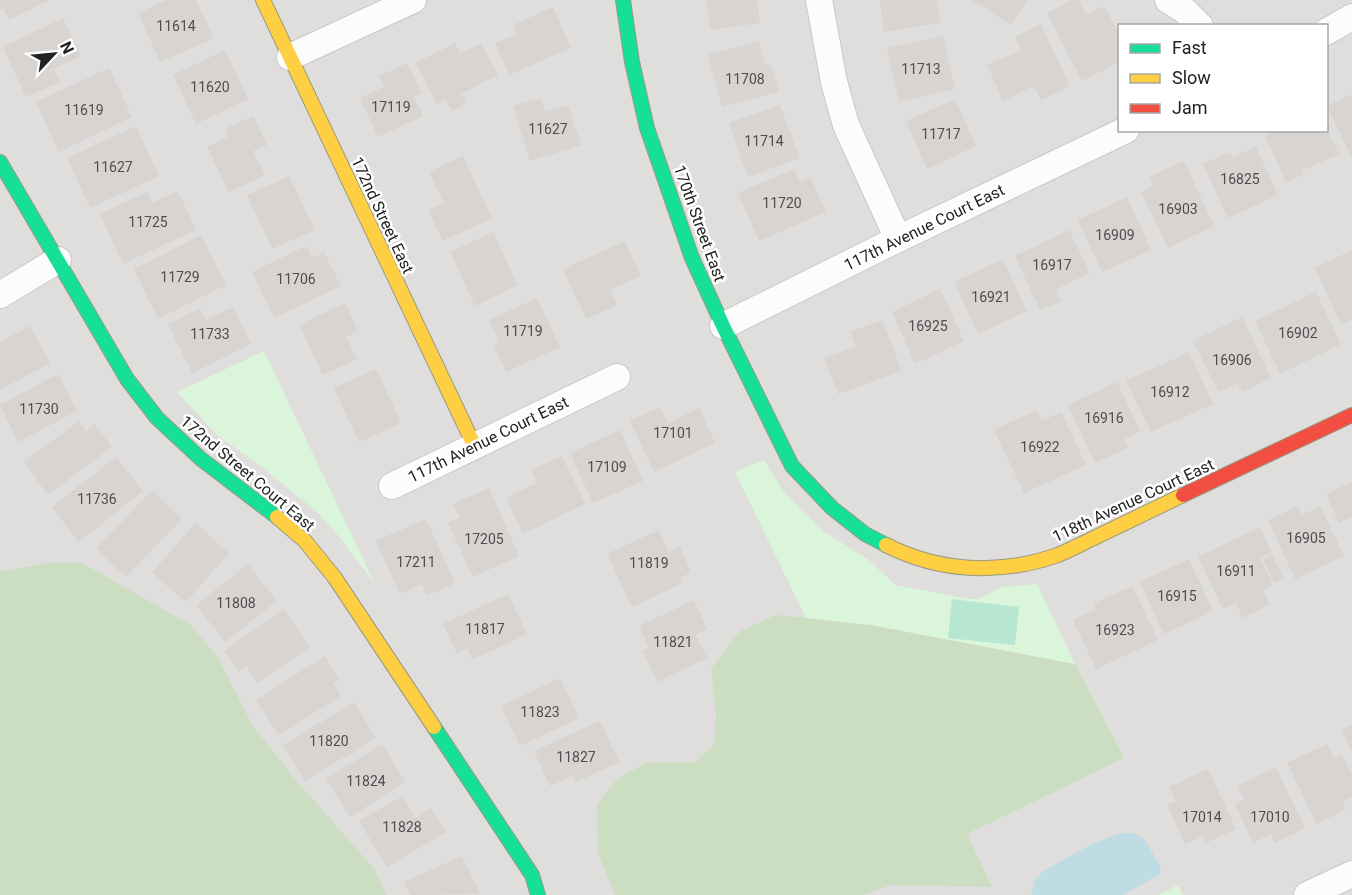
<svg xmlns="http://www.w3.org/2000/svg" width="1352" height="895" font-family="Roboto,sans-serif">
  <rect width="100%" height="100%" fill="#f0eeeb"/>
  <path fill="#dfdedc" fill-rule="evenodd" d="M0 0H1352V895H0ZM1120 26H1326V130H1120Z"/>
  <g fill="#cbdec1">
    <polygon points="46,563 82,563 191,625 218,658 253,726 295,779 375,870 386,895 0,895 0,572"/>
    <polygon points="776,615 871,625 1075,664 1124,758 967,834 992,887 891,885 862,895 615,895 598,853 597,804 617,779 645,763 695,762 714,745 716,713 711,669 739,632"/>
  </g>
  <g fill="#daf5da">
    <polygon points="264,351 375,584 336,533 318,513 262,467 217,435 177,392"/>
    <polygon points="764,460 782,489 801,510 826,533 869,560 895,585 970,599 978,599 1002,587 1037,584 1075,664 871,625 806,618 735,472"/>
    <polygon points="1178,885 1183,895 1158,895"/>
  </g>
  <polygon fill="#b7e6d2" points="952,599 1019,607 1015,645 948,638"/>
  <polygon fill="#bfdbe3" points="1133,833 1144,839 1161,867 1159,875 1123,895 1031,895 1035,880 1042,872 1090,845 1117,834"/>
  <g fill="#d7d4d2">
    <polygon points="0,0 49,0 9,20 3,9 0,10"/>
    <polygon points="167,0 196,0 214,38 160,62 138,13"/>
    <polygon points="706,0 757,0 760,23 710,30"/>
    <polygon points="880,0 937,0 940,23 884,32"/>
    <polygon points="972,0 1027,0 1011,25"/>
    <polygon points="1072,0 1078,0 1086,15 1104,6 1120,36 1120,62 1082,81 1047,13"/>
    <polygon points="553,7 571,48 509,75 495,43 517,34 513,25"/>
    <polygon points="63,18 81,56 54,69 60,82 26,97 3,47"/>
    <polygon points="1041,24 1070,86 1041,100 1034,86 1003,101 987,65 1021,50 1015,37"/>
    <polygon points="943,36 955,89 899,102 887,48"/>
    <polygon points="759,41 765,66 771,64 779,92 722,107 708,55"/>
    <polygon points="455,43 460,54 481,43 498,75 461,94 466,103 452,111 445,99 437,104 416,63"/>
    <polygon points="225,50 248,99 196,124 173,75"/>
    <polygon points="407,63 422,93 414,97 423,116 378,137 360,98 384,87 379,76"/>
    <polygon points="109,68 132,117 59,152 36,102"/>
    <polygon points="1352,94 1352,158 1327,106"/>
    <polygon points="541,98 545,112 568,105 581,145 530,161 513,106"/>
    <polygon points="955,99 976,146 927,169 906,121"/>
    <polygon points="780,105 800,158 748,177 729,123"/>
    <polygon points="253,116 267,145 253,151 265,175 229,192 207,147 228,137 225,129"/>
    <polygon points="136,126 159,176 90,208 67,158"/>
    <polygon points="1326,127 1339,154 1301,171 1303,175 1286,182 1265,136 1276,130 1326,130"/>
    <polygon points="1256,147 1278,195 1228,218 1203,164 1230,152 1233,157"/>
    <polygon points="463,156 492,218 443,241 428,210 444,203 429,172"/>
    <polygon points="1184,161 1214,226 1168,248 1141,192 1153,186 1149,177"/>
    <polygon points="794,169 800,183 811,178 826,212 759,241 738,193"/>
    <polygon points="289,176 315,230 272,249 247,195"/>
    <polygon points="178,191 196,230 123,264 100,214 147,192 152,203"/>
    <polygon points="1127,197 1151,250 1102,272 1078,220"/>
    <polygon points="1069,230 1090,273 1056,289 1061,301 1040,310 1015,256"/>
    <polygon points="493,232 518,285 475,306 450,252"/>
    <polygon points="201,235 226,285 158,319 134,269"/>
    <polygon points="625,241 641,276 610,290 617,305 586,319 563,269"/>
    <polygon points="306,246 312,258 324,252 341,286 274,318 252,272"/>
    <polygon points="1352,250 1352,319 1341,324 1315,268"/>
    <polygon points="1003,259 1027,311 978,334 954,282"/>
    <polygon points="940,289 964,341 915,364 892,312"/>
    <polygon points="1316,292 1341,344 1280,374 1255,321"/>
    <polygon points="537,298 560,347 506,372 494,345 499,342 489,320"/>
    <polygon points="345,303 358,331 346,337 357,359 323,375 299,325"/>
    <polygon points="233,307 251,344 192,373 168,324 200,308 206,320"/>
    <polygon points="1242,317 1271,378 1242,392 1238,383 1218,392 1193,341"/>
    <polygon points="882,320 902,371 838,394 824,358 856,347 850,332"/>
    <polygon points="30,326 50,363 0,390 0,342"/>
    <polygon points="1189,352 1213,404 1151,432 1126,381"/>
    <polygon points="376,369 401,423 359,442 334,388"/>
    <polygon points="58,374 77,411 18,442 0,405"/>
    <polygon points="1117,382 1140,431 1124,439 1128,448 1095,463 1068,405"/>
    <polygon points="660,407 668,423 699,408 715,443 654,472 630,421"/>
    <polygon points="1036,410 1042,421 1061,412 1086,465 1024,493 994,430"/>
    <polygon points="79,421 86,431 95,424 112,447 48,495 24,462"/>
    <polygon points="620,430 643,481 593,503 570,453"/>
    <polygon points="562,456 585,504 523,534 506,498 537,483 531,470"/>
    <polygon points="116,457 143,491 79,542 52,507"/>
    <polygon points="1352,482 1352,517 1339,523 1326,494"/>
    <polygon points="489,488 519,556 473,577 448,523 460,517 453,504"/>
    <polygon points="152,490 182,519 126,577 96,549"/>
    <polygon points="1298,506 1302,515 1320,506 1344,556 1295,579 1268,520"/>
    <polygon points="426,519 455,583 427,596 422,584 400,594 376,541"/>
    <polygon points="195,523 229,553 186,602 152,573"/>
    <polygon points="1260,527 1272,552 1260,558 1273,585 1263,590 1270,604 1243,618 1236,603 1223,609 1198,557"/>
    <polygon points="659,530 669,552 680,547 691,572 680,578 683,583 632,607 607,554"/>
    <polygon points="1272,554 1283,578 1274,583 1263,559"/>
    <polygon points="1189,559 1213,611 1164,634 1140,582"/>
    <polygon points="248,564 277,601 225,642 196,605"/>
    <polygon points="1132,586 1158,640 1096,669 1073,620 1096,609 1093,604"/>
    <polygon points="508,594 527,634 472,660 467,649 457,654 443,624"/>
    <polygon points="694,600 707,629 696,635 707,658 657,682 643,651 649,648 639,626"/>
    <polygon points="284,609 310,647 258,683 246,666 239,672 224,651"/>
    <polygon points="325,656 339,680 333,684 341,696 279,735 256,700"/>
    <polygon points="560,678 579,718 520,746 501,706"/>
    <polygon points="354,702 376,738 305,781 283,745"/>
    <polygon points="600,721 619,762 576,782 573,776 550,786 534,751"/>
    <polygon points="1352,725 1352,752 1342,730"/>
    <polygon points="382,744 405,782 350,817 326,779"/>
    <polygon points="1327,744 1334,758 1342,754 1352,774 1352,797 1342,802 1346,809 1317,824 1287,763"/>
    <polygon points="1276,767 1305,828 1275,843 1271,834 1253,843 1235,805 1244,800 1238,786"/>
    <polygon points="1208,769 1236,829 1206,843 1203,836 1185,844 1167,805 1176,801 1169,787"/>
    <polygon points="403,796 415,818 431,808 446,832 387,867 359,821"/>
    <polygon points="462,856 480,894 410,895 404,882"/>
  </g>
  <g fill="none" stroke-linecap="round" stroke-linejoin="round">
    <defs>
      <g id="street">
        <polyline points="819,0 834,82 846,125 898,239"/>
        <polyline points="1168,0 1184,10 1200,26"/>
        <polyline points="1326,32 1352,17"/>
        <polyline points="290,57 413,0"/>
        <polyline points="0,295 58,260"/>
        <polyline points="723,326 898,239 1126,130"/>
        <polyline points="392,486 617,377"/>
        <polyline points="1307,895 1352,874"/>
      </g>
      <g id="fast">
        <polyline points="623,0 632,62 647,128 692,258 723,326 792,466 832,508 865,534 886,545"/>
        <polyline points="0,162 127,379 157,418 201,459 277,517"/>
        <polyline points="434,727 532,875 538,895"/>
      </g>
      <g id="slow">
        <polyline points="263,0 474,445"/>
        <polyline points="277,517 305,541 335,578 434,727"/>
        <path d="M886 545C939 572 998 575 1055 556 1069 551 1083 543 1096 537 1125 523 1154 509 1183 495"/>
      </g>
      <polyline id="jam" points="1183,495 1352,415"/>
    </defs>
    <use href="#street" stroke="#c9c8c7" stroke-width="28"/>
    <use href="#fast" stroke="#999a82" stroke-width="16"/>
    <use href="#slow" stroke="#999a82" stroke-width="16"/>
    <use href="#jam" stroke="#999a82" stroke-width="16"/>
    <use href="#street" stroke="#fdfcfc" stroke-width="26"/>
    <use href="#fast" stroke="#16e098" stroke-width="14"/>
    <use href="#slow" stroke="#ffcf43" stroke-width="14"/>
    <use href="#jam" stroke="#f24e42" stroke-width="14"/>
  </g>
  <g text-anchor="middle" stroke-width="5" stroke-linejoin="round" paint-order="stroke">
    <g font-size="14" fill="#4f4e4e">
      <text x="176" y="31">11614</text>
      <text x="921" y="74">11713</text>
      <text x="745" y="84">11708</text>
      <text x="210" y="92">11620</text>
      <text x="391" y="112">17119</text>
      <text x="84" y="115">11619</text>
      <text x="548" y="134">11627</text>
      <text x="941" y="139">11717</text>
      <text x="764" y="146">11714</text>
      <text x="113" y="172">11627</text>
      <text x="1240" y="184">16825</text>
      <text x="782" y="208">11720</text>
      <text x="1178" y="214">16903</text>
      <text x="148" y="227">11725</text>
      <text x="1115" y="240">16909</text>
      <text x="1052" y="270">16917</text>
      <text x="180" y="282">11729</text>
      <text x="296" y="284">11706</text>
      <text x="991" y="302">16921</text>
      <text x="928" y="331">16925</text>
      <text x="523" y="336">11719</text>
      <text x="1298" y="338">16902</text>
      <text x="210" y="339">11733</text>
      <text x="1232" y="365">16906</text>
      <text x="1170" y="397">16912</text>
      <text x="39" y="414">11730</text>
      <text x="1104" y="423">16916</text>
      <text x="673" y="438">17101</text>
      <text x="1040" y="452">16922</text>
      <text x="607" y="472">17109</text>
      <text x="97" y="504">11736</text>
      <text x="1306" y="543">16905</text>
      <text x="484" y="544">17205</text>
      <text x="416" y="567">17211</text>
      <text x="649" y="568">11819</text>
      <text x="1236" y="576">16911</text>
      <text x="1177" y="601">16915</text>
      <text x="236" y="608">11808</text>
      <text x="485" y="634">11817</text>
      <text x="1115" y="635">16923</text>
      <text x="673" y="647">11821</text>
      <text x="540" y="717">11823</text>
      <text x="329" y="746">11820</text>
      <text x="576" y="762">11827</text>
      <text x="366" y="786">11824</text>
      <text x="1202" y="822">17014</text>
      <text x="1270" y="822">17010</text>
      <text x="402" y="832">11828</text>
    </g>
    <g font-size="16" fill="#222" stroke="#fff">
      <text transform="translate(383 215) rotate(65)" y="6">172nd Street East</text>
      <text transform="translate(700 223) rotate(70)" y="6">170th Street East</text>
      <text transform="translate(924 227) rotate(-26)" y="6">117th Avenue Court East</text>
      <text transform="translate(488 439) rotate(-26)" y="6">117th Avenue Court East</text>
      <text transform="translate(248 473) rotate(40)" y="6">172nd Street Court East</text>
      <text transform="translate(1133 500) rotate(-25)" y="6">118th Avenue Court East</text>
    </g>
  </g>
  <rect x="1118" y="24" width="210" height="108" fill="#ffffff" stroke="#a7a7a7" stroke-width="1.5"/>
  <rect x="1130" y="44" width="30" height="9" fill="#16e098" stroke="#a7a7a7" stroke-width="1.5"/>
  <text x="1172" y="54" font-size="18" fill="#222222">Fast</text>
  <rect x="1130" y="74" width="30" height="9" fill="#ffcf43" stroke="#a7a7a7" stroke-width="1.5"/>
  <text x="1172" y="84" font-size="18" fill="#222222">Slow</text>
  <rect x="1130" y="104" width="30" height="9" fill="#f24e42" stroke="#a7a7a7" stroke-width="1.5"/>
  <text x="1172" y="114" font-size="18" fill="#222222">Jam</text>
  <g transform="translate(54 54) rotate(64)" stroke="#ffffff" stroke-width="4.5" paint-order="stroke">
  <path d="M0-4.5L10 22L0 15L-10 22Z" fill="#222222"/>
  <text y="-9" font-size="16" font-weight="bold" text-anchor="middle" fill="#222222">N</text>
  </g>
</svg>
